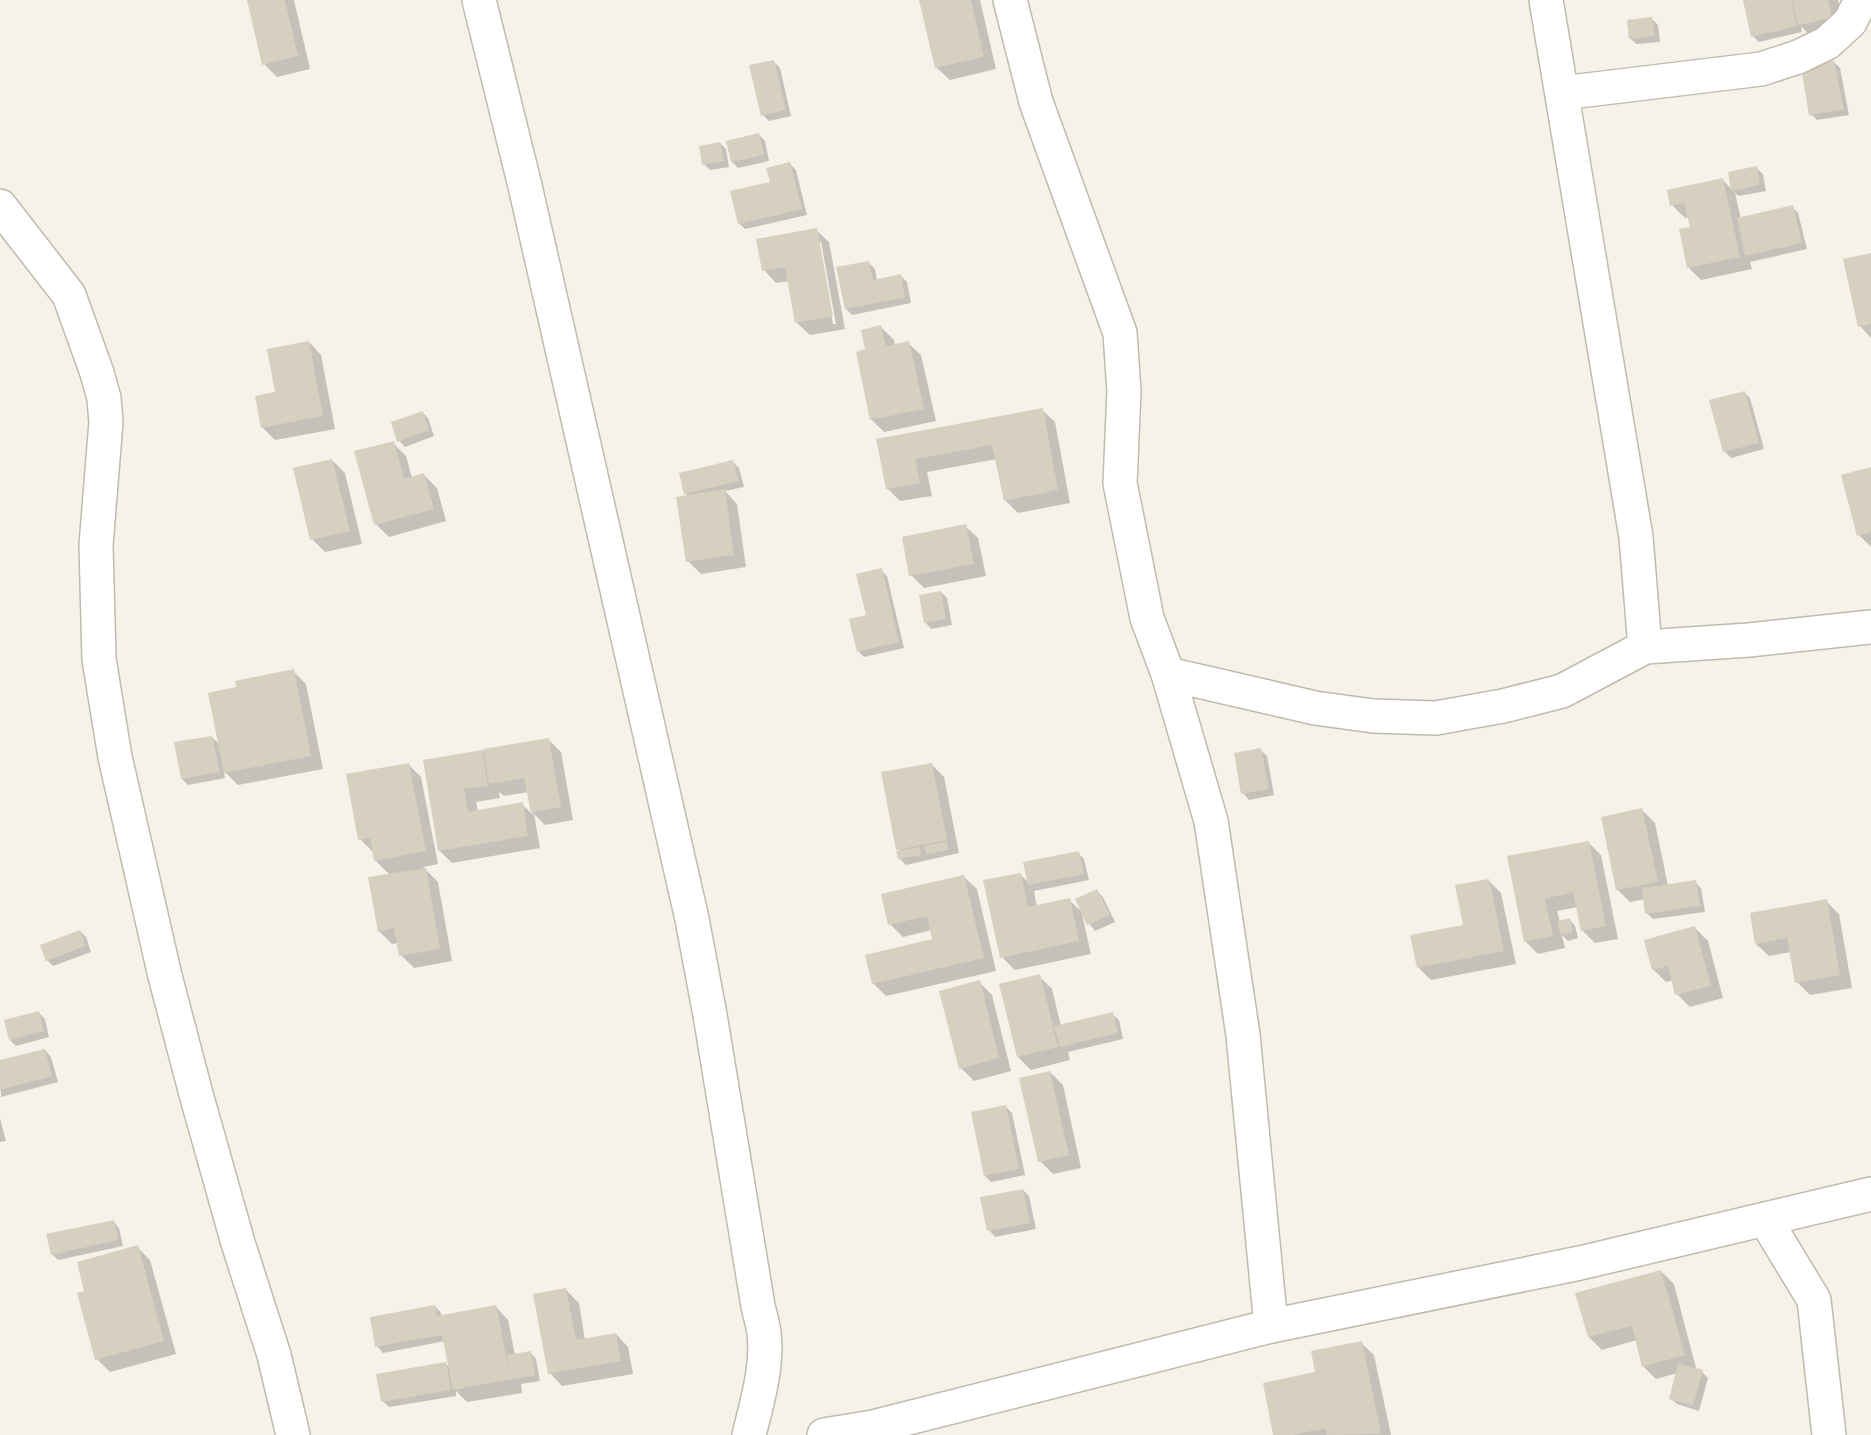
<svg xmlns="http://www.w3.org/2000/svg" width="1871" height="1435" font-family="Inter,sans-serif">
  <rect width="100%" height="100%" fill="#f5f2ea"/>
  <g fill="#0003" fill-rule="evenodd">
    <polygon points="249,0 294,0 310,69 277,77 264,64"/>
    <polygon points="921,0 980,0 996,69 950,80 937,68"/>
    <polygon points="1744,0 1838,0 1844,31 1812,38 1801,26 1802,32 1759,42 1753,36"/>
    <polygon points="1652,19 1658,25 1660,42 1636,44 1630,38"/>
    <polygon points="774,62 780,68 791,116 769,121 763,115"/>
    <polygon points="1834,62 1840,68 1849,115 1817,120 1811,114"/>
    <polygon points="759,135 765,141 769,161 738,168 732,162"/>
    <polygon points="720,143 726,149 729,167 710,170 704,164"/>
    <polygon points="790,164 796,170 807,215 745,229 739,223 771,183"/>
    <polygon points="1756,168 1763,174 1766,191 1739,196 1735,193 1741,219 1792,207 1798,213 1807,249 1750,262 1752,269 1701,280 1688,267 1692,228 1689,217 1685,218 1672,205 1722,179 1732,190"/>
    <path d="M816 230 829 242 845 329 810 335 797 323 789 281 776 283 764 270ZM818 242H821L836 324H833Z"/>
    <polygon points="1871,255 1871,338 1860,326"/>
    <polygon points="869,263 875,269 877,280 901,276 907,282 911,303 852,315 846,309"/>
    <polygon points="881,327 894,340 895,346 908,343 921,355 936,421 884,432 871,419 867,350"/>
    <polygon points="309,342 321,355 335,429 275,440 262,427 277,393"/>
    <polygon points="1744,392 1750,398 1764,449 1731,458 1725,452 1711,401"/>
    <polygon points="1042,410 1055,422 1070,503 1018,513 1005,500 997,459 927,472 932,496 900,501 887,488 878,440"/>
    <polygon points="422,412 428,418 434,436 405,447 399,441"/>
    <polygon points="393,443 406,456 412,478 424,475 437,488 446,521 389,537 376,524"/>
    <polygon points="332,460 345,473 362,544 325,552 312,539"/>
    <polygon points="733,462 739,468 744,487 725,491 737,504 746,567 701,574 688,561 688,496 685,493"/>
    <polygon points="1871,468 1871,547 1859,535"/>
    <polygon points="965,526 978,538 986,576 924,588 911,575"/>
    <polygon points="881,570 887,576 904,648 864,657 858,651"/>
    <polygon points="941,592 947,598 952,625 931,629 925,622"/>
    <polygon points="293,671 306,684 323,769 238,785 224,771 225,778 188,785 182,779 212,737 220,745 238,688"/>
    <path d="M548 739 561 752 573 820 545 825 534 814 540 848 452 863 439 850 424 762ZM499 792 504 796 529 792 533 815 522 804 478 812 476 802 500 798Z"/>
    <polygon points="1260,750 1267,756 1274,795 1249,800 1243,793"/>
    <polygon points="408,764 421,777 438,864 423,867 438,882 452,961 414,968 401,955 398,943 392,944 379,931 390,875 375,860 373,852 360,839"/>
    <polygon points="931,764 944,777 959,853 906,865 899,858 900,851 898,849"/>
    <polygon points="1642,810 1655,823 1668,886 1695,882 1701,888 1705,912 1653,919 1647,913 1645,899 1630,902 1617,889"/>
    <polygon points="1588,842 1601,855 1618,939 1595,943 1582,930 1578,907 1557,911 1560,922 1569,919 1575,926 1578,938 1568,941 1562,935 1565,948 1538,954 1525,941 1509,858"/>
    <polygon points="1078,853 1084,859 1089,880 1034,891 1037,907 1069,900 1083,913 1097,891 1103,897 1115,922 1095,931 1082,914 1091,954 1015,970 1002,957 1020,874 1029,883"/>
    <polygon points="964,877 977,889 996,971 886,996 873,983 934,940 932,930 903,937 890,924"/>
    <polygon points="1488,880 1501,893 1516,964 1431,980 1418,967 1465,926"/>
    <polygon points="1826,901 1839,914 1852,988 1810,995 1797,982 1791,952 1769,956 1756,944"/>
    <polygon points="1695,928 1708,941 1723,998 1690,1007 1677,994 1673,980 1666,982 1653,969"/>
    <polygon points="80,931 86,937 91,952 53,966 47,960"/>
    <polygon points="1039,976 1052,989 1061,1026 1112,1014 1119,1020 1123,1039 1068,1052 1070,1060 1031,1070 1018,1057"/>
    <polygon points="979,982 992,995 1011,1071 974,1081 961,1068"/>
    <polygon points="39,1013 45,1019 49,1037 16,1046 10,1040"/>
    <polygon points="45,1050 51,1057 58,1082 1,1097 0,1062"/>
    <polygon points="1050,1072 1063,1085 1081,1168 1053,1174 1040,1161"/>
    <polygon points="1006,1107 1012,1113 1025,1175 991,1182 985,1176"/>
    <polygon points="0,1118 6,1141 0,1142"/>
    <polygon points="1023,1190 1029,1196 1036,1229 995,1237 989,1230"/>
    <polygon points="113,1221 119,1228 123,1246 58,1260 52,1254"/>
    <polygon points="137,1247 150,1260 176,1354 110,1372 97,1359 86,1292"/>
    <polygon points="1661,1271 1674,1284 1696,1368 1692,1369 1702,1372 1708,1378 1699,1411 1677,1404 1670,1398 1677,1373 1656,1379 1643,1366 1637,1340 1602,1350 1589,1337"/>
    <polygon points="566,1290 579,1303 585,1340 616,1334 628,1347 633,1374 562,1386 550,1373"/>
    <polygon points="435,1306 441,1313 442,1317 496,1307 508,1320 515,1355 530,1352 536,1359 540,1381 521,1384 522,1393 467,1402 456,1391 456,1396 389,1407 383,1401 445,1363 450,1368 445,1341 383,1353 377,1346"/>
    <polygon points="1361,1343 1374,1355 1391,1435 1275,1435 1316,1373"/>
  </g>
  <g fill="#d7cfbf">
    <polygon points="247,0 285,0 298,56 262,65"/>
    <polygon points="919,0 971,0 984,57 935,68"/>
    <polygon points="1743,0 1791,0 1797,26 1751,37"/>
    <polygon points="1792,0 1828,0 1832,18 1798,25"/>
    <polygon points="1652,17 1655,36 1629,39 1627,20"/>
    <polygon points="774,60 786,110 761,116 749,65"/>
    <polygon points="1834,61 1844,109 1809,115 1801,67"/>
    <polygon points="759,133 764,155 731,162 726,141"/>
    <polygon points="720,142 724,161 702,165 699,146"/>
    <polygon points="790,162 802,209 738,224 730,191 770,182 766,168"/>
    <polygon points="1757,166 1760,185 1731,191 1728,172"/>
    <polygon points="1723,178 1740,257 1687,268 1679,229 1690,227 1684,203 1670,206 1667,190"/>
    <polygon points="1793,205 1802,243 1745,256 1737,218"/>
    <polygon points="817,228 833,316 795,323 785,267 762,271 756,239"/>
    <polygon points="1871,253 1871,324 1858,327 1843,259"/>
    <polygon points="869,261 873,280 901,274 905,298 845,309 836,267"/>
    <polygon points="881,325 886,346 909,341 924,409 870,420 856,352 865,349 861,330"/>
    <polygon points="309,341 323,416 261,428 255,396 275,392 267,349"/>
    <polygon points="1745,391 1759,443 1723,452 1709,400"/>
    <polygon points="1043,408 1058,490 1004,501 992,445 915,459 920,483 886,489 876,439"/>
    <polygon points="423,411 429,430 397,442 391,422"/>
    <polygon points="394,441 404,479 424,473 434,509 374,525 354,451"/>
    <polygon points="332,459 350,531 310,540 293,468"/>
    <polygon points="733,460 739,481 684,494 679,473"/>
    <polygon points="1871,467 1871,532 1857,536 1841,475"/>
    <polygon points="725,489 734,555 686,562 676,497"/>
    <polygon points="966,524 974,564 909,576 902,537"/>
    <polygon points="882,568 899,642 857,652 849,619 866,615 856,574"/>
    <polygon points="941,591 946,619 924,623 919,595"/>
    <polygon points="294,669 311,756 224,773 208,693 236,687 235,681"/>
    <polygon points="212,736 220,772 181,779 174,742"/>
    <polygon points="549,738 561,807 531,813 524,778 489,784 483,749"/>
    <polygon points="1261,748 1269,789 1241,794 1234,753"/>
    <polygon points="482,750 488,786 464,789 468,812 523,802 528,836 438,851 423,760"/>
    <polygon points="409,763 426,851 374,861 370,838 358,840 346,774"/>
    <polygon points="932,763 947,840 896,850 881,772"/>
    <polygon points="1642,808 1658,882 1616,890 1601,817"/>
    <polygon points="947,841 948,850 926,854 924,846"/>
    <polygon points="1589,841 1606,926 1581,931 1573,892 1545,899 1553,936 1524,942 1507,856"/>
    <polygon points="920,847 921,855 898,859 896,851"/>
    <polygon points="1079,851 1084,874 1028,885 1023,862"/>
    <polygon points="426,868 440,949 399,956 394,928 378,932 368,877"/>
    <polygon points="1021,873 1028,907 1070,898 1079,941 1000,958 983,880"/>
    <polygon points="964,875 984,958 872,984 865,955 932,939 927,916 888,925 881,894"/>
    <polygon points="1489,879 1504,951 1417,968 1410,935 1463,925 1455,885"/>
    <polygon points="1696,880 1700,906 1645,914 1642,888"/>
    <polygon points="1097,889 1110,915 1087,925 1075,899"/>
    <polygon points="1827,899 1840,975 1795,983 1787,938 1755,944 1750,913"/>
    <polygon points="1570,918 1573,932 1561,935 1557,921"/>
    <polygon points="1695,926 1711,986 1675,995 1668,966 1652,970 1644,940"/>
    <polygon points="80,930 86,946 46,961 40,945"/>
    <polygon points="1040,974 1058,1047 1017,1057 999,984"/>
    <polygon points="980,980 999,1058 959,1069 939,991"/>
    <polygon points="39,1011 44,1031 9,1040 4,1020"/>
    <polygon points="1113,1012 1118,1033 1060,1047 1054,1026"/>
    <polygon points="45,1049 52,1076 0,1090 0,1060"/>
    <polygon points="1050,1071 1069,1155 1038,1162 1019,1078"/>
    <polygon points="1006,1105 1019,1169 984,1176 971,1112"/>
    <polygon points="1023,1189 1030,1223 987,1231 980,1197"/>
    <polygon points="114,1220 118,1240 51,1255 46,1234"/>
    <polygon points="138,1245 164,1341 95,1360 77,1293 84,1291 77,1262"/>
    <polygon points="1661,1270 1685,1355 1642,1367 1632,1326 1588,1337 1575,1293"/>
    <polygon points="566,1288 576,1340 616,1333 621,1361 548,1374 533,1294"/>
    <polygon points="435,1305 437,1316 496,1305 509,1371 507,1355 531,1351 535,1375 453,1390 442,1335 375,1347 370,1317"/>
    <polygon points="1362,1341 1381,1434 1327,1435 1326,1428 1292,1435 1273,1435 1263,1383 1315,1372 1311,1351"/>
    <polygon points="446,1362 451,1390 381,1402 376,1374"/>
    <polygon points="1678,1363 1703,1370 1693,1406 1669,1399"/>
  </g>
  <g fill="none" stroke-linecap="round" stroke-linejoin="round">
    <defs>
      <g id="minor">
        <path d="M479 0 525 186 692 919 710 1015 758 1306C760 1315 763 1324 764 1333 768 1367 757 1402 749 1435"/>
        <polyline points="1010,0 1036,102 1120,333 1124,391 1120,483 1147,618 1168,674 1211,821 1243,1035 1271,1326"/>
        <polyline points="1546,0 1636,537 1645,647"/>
        <polyline points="1562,93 1761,69 1798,57 1827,43 1850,22 1861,0"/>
        <polyline points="0,206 69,295 97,373 104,398 106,422 96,545 99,659 115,757 165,976 196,1094 238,1243 274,1355 293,1435"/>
        <polyline points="1168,674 1315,708 1373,716 1436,718 1503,706 1562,691 1645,647 1749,640 1871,627"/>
        <polyline points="1765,1219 1814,1300 1829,1435"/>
        <polyline points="824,1435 873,1427 1271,1326 1580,1263 1871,1194"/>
      </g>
    </defs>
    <use href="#minor" stroke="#c1bbac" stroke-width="36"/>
    <use href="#minor" stroke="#fff" stroke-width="33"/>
  </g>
</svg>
